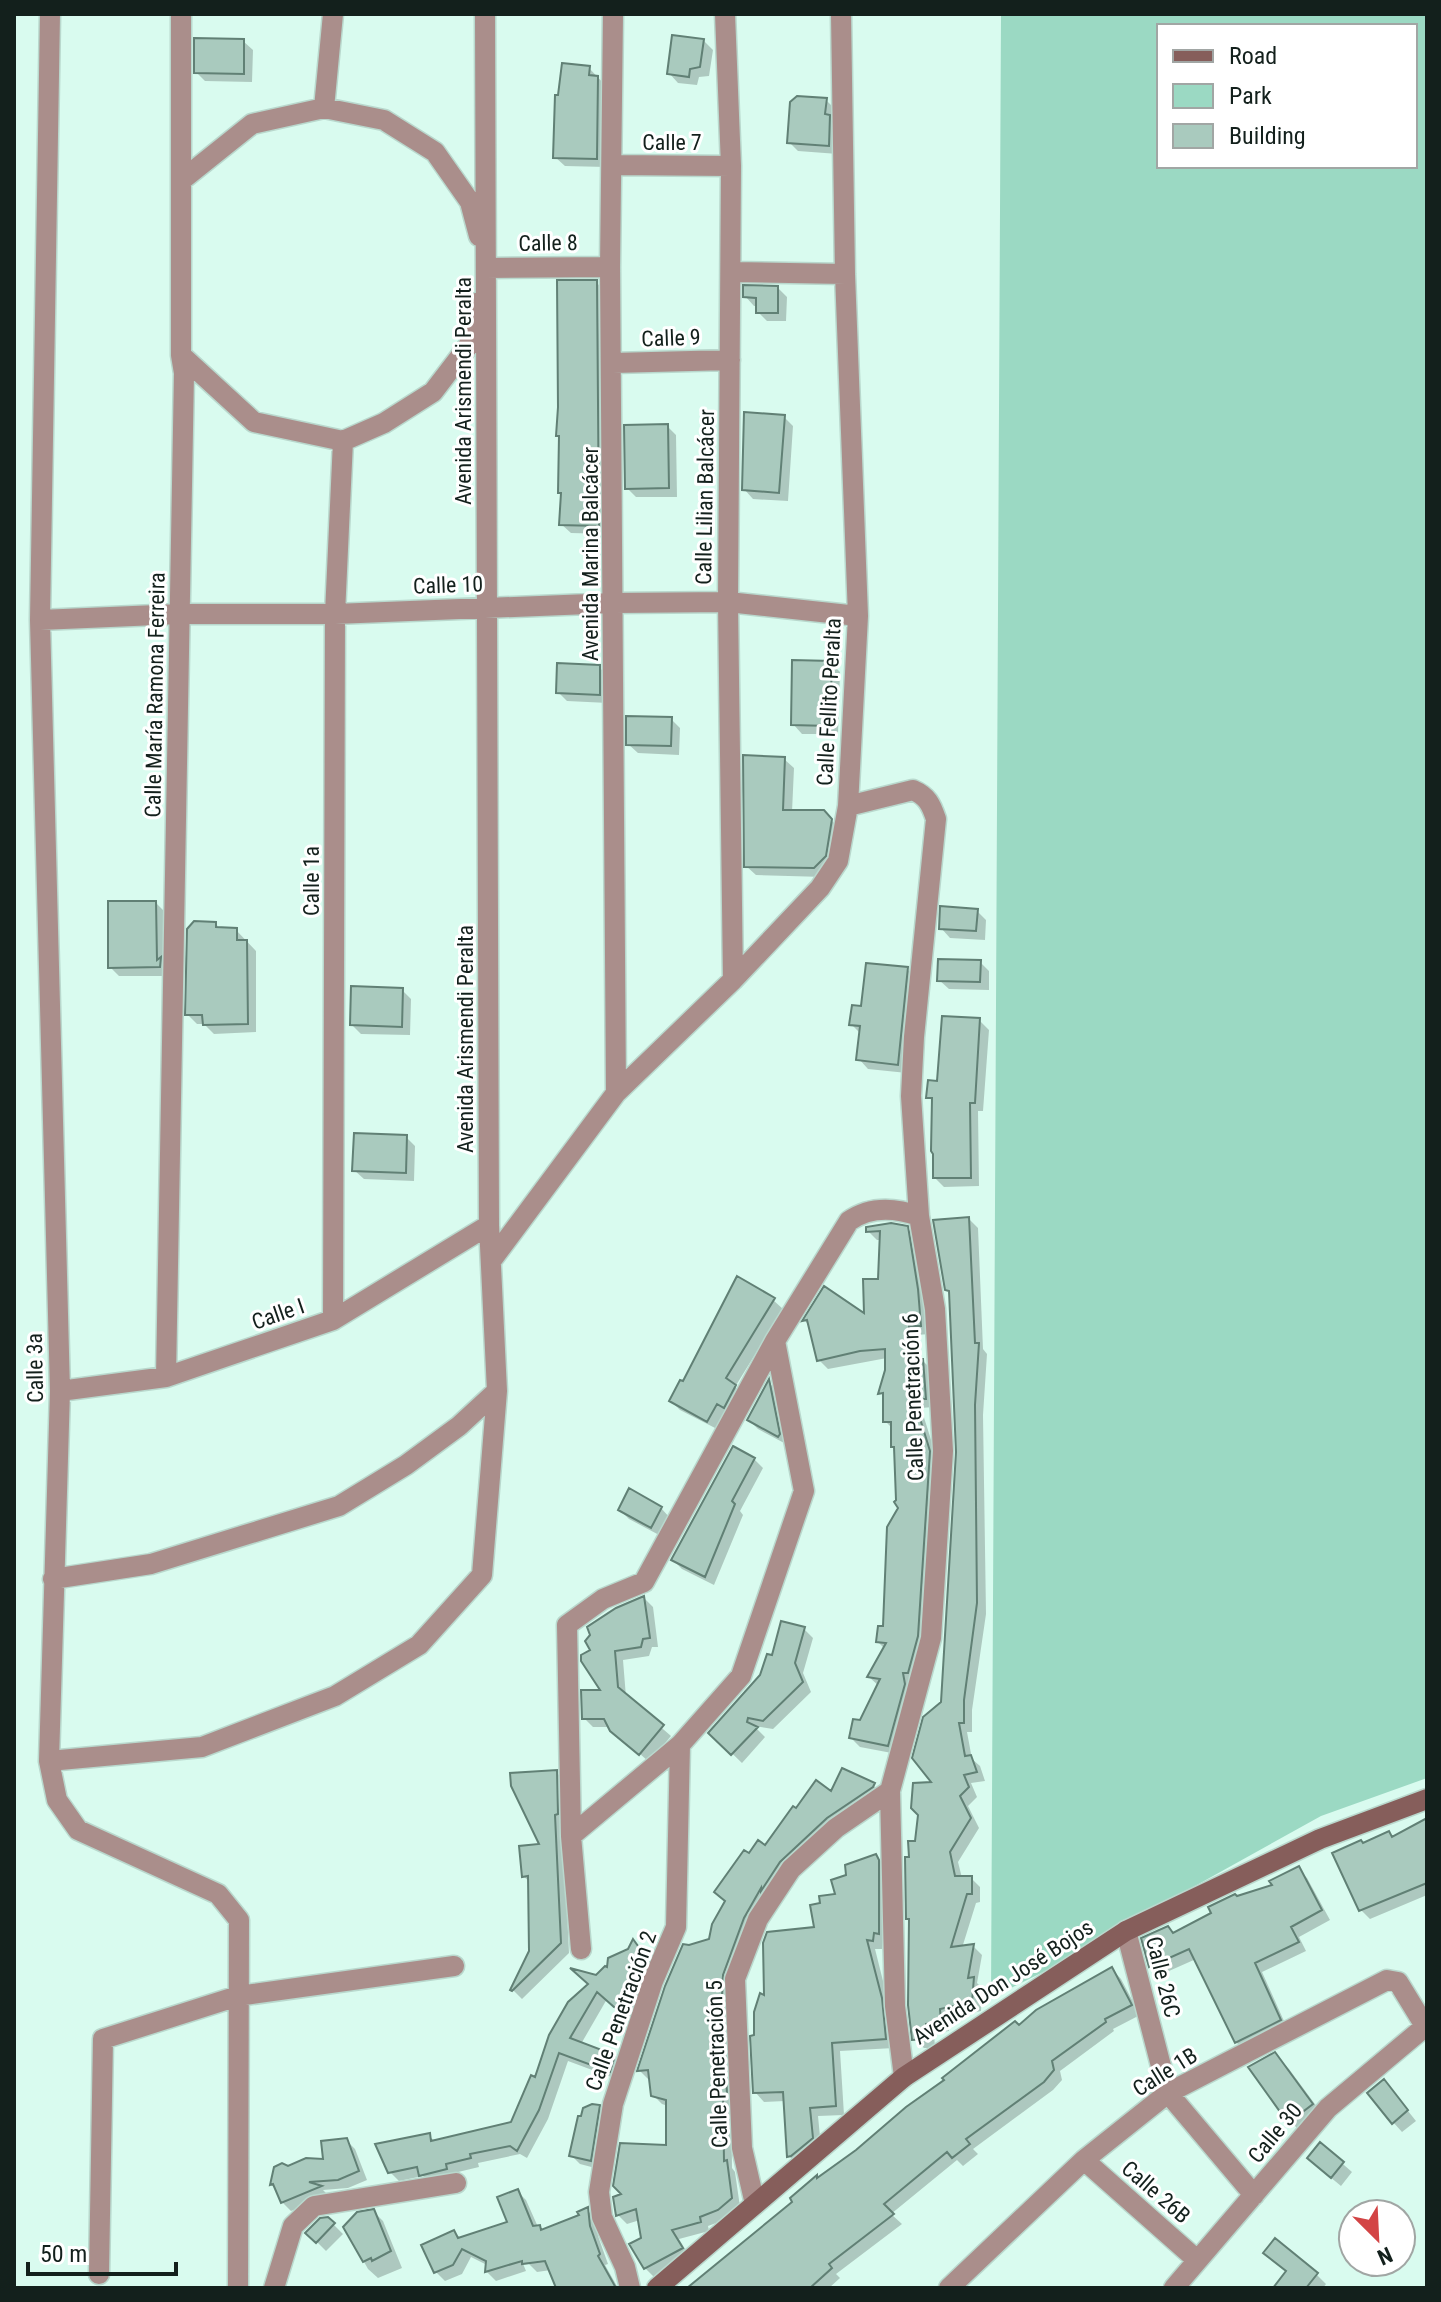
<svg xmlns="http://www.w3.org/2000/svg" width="1441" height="2302" viewBox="0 0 1441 2302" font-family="'Roboto Condensed',sans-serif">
  <rect width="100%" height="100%" fill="#d9fbef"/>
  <path fill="#9bd9c3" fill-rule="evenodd" d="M1001 14H1427V1778L1321 1816 1141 1916 1126 1931 991 1998ZM1159 26H1415V166H1159Z"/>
  <path fill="#0003" d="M243 41 253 50 252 82 205 81 196 72Z
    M704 41 713 50 709 76 699 77 697 85 678 83 669 73Z
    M589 68 607 87 606 167 565 166 555 157Z
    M826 100 835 109 838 154 798 151 789 142Z
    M596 282 605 291 607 534 571 533 561 524V439L558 435Z
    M778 288 787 297 786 321H767L758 312V306H754L745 296Z
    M784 417 793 426 788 501 753 499 744 489Z
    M667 426 676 435 677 497H636L627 488Z
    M831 663 840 672 838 734H802L793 724Z
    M599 667 608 676V703L567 701 558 692Z
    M671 719 680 728 679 755 638 753 628 744Z
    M784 759 794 768 792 812H823L841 830 824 877 756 875 746 866Z
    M156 903 165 912 169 976H119L110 967Z
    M977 911 986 920 985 940 950 938 941 928Z
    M216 924 220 929 236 930 256 951V1032L214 1034 204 1024H197L188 1015Z
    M980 962 989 971V990L949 989 939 980Z
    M907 969 916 978 907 1073 868 1069 859 1059 862 1035 851 1024 863 1008Z
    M402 990 411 999 410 1035 361 1034 352 1025Z
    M979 1020 989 1030 983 1111H978L979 1186 944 1187 935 1178 934 1102 928 1097Z
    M406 1137 415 1146 414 1181 364 1179 354 1170Z
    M969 1219 978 1228 983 1349 987 1354 983 1415 986 1614 972 1710V1732H967L972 1759 980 1766 985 1781 971 1783 977 1797 968 1806 979 1828 958 1862 962 1878H971L980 1887V1902L976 1903 962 1948 973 1946 982 1955 977 1983 982 1988 981 2011 949 2018V2031L934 2033 935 2048H924L914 2039 912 1859 935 1784 943 1703 958 1452 951 1294 947 1289Z
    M907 1228 916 1237 929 1334 917 1335 919 1361H923L932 1370 934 1407 921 1408 938 1462 926 1646 897 1754 860 1747 851 1738 879 1686 869 1677 885 1649 878 1642 885 1628 900 1508 893 1429 885 1421V1397L881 1393 887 1371V1358L828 1369 819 1360 811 1327 805 1321 825 1289 866 1317 880 1281 882 1240H877L868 1231Z
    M773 1300 783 1309 735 1387 744 1396 717 1429 680 1410 671 1401 683 1384Z
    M769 1383 778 1391 786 1444 758 1429 749 1420Z
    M754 1459 763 1468 740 1511 743 1515 714 1585 682 1569 673 1560Z
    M661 1508 670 1518 661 1536 629 1519 620 1510Z
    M644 1598 653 1607 658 1647H652L649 1656 623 1660 626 1697 671 1736 649 1762 610 1727H593L584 1718 604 1692 592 1651Z
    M804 1629 813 1638 803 1673 811 1692 773 1729 754 1726 765 1737 742 1763 711 1733 762 1676 773 1657Z
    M556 1772 565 1781 563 1823 569 1953 522 1999 512 1989 532 1951 530 1882 523 1876 542 1846Z
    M873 1785 882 1794 791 1869 730 1989 732 2168 735 2172 740 2207 727 2219 708 2226 709 2231 679 2239 690 2257 654 2277 645 2268 640 2220 627 2224 618 2215 615 2199 624 2195 668 2147V2106L662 2104 653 2095 651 2079H648L640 2071 690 1947 711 1941 749 1856 765 1847 797 1811 832 1794Z
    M1427 1821V1895L1370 1919 1361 1910 1363 1845 1389 1834 1394 1838Z
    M876 1856 885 1865 887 1942H882V1949H875L890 2009 894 2048 840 2051 844 2115 818 2116 821 2147 798 2165 789 2156 785 2101 764 2102 755 2092 756 2037 766 1999 838 1896 848 1877Z
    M1298 1869 1307 1878 1330 1920 1299 1937 1306 1951 1262 1972 1288 2030 1245 2051 1236 2042 1196 1959 1160 1975 1151 1966 1174 1934 1237 1898 1275 1886Z
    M634 1943 656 1970 639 2018 625 2015 607 1999 581 2044 614 2057 623 2066 619 2080 568 2061 548 2119 527 2158 520 2154 478 2163 479 2167 454 2173 455 2178 430 2184 423 2176 399 2181 390 2172 429 2136 436 2142 512 2124 597 1977 629 1951Z
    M1112 1969 1121 1979 1140 2015 1113 2029 1114 2031 1060 2071 1062 2080 1053 2090 973 2149 978 2154 963 2166 957 2160 891 2214 902 2224 836 2274 840 2278 829 2288H691L795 2202 817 2178 819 2180 1018 2027Z
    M1275 2055 1289 2069 1326 2119 1304 2135 1290 2121Z
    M1392 2091 1416 2121 1402 2132 1393 2122Z
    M599 2107 608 2116 599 2169 580 2164 571 2155Z
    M346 2140 355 2149 367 2180 348 2188 323 2190 329 2196 291 2211 282 2202 272 2184 325 2162Z
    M1321 2145 1352 2172 1341 2186 1318 2167Z
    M517 2191 526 2200 538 2227 544 2231 582 2216 587 2210 596 2219 598 2236 608 2264 605 2265 618 2288H559L551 2270 537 2272 519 2254 526 2271 496 2281 487 2272V2265L471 2257 462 2274 445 2281 436 2272 454 2232 461 2239 510 2224Z
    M374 2212 383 2221 402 2268 378 2278 368 2269 345 2228Z
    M328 2219 343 2234 326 2251 308 2233Z
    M1275 2241 1317 2275 1326 2284 1323 2288H1287L1288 2272Z"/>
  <path fill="#a9cabe" stroke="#618075" stroke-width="2" d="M672 35 704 39 700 67 690 69 689 77 667 74Z
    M194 38 244 39V74L194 73Z
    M562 63 590 66 589 75 598 76 597 159 553 158 555 95H558Z
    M797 96 827 98 825 114 830 115 829 146 787 143 790 102Z
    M557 280H597L599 526 559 525 561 493H558L559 436H556L558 407Z
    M743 285 778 286V313H756V298L743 297Z
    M744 412 785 415 779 493 742 490Z
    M668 424 669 488 625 489 624 425Z
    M792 660 832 661 830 726 791 725Z
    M557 663 600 665V695L556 693Z
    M626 716 672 717 671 746 626 745Z
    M743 755 785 757 783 810H824L832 819 826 856 814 868 744 867Z
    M108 901H156L157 960 161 957 160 967 108 968Z
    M940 906 978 909 976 931 939 929Z
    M194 921 216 922V927L237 928V940H247L248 1024 203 1025 202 1015H185L187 929Z
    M938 959 981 960 980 982 937 981Z
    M866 963 908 967 898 1065 856 1060 860 1026 849 1025 852 1005 861 1006Z
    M351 986 403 988 402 1027 350 1025Z
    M942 1016 980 1018 975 1103H970L971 1178H933V1154L931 1151 932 1098H926L928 1080 937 1081Z
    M354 1133 407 1135 406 1173 352 1171Z
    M969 1217 975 1343H979L975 1405 977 1603 964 1700V1723H959L965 1756 971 1755 977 1772 964 1775 969 1787 960 1796 971 1818 950 1852 955 1876H972V1894H967L951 1947 974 1944 968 1978 974 1977 972 2002 940 2009 941 2023 926 2024 927 2039 912 2040 908 2005 909 1919H906L905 1857H909L908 1841H915L918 1815 911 1808 913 1783 931 1782 912 1758 923 1717 941 1702 956 1452 949 1291 945 1290 933 1220Z
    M891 1223 908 1226 918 1289 921 1326H909L911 1359H923L926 1399H914L930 1451 918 1636 908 1673H903L905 1684 888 1746 849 1738 853 1719 860 1720 880 1679 867 1677 886 1643 876 1642 878 1626H883L887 1527 898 1508 894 1502 896 1500 894 1447H891V1422H883V1393L878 1394 885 1370V1349L860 1351 817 1361 807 1320 802 1321 824 1286 864 1313 863 1279H878L880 1231 866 1232V1227Z
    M737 1276 775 1298 726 1378 736 1385 724 1408 717 1404 707 1422 669 1401 680 1380 683 1381Z
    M769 1379 780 1434 778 1437 747 1420Z
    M733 1446 755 1458 732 1501 735 1504 705 1577 671 1560Z
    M629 1488 662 1507 651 1528 618 1510Z
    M644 1596 650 1638 643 1639 641 1647 615 1651 618 1687 664 1725 639 1755 610 1731 604 1719H582L581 1690H600L581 1661V1655L590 1650 585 1641 590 1635 587 1627 616 1608Z
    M781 1621 805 1627 795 1663 803 1682 763 1721 748 1718 747 1722 758 1727 731 1755 708 1733 760 1675 767 1654 772 1655Z
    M842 1768 875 1783 873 1787 827 1818 780 1862 761 1891V1888L744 1918 723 1975 720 2036H724L727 2094H723L724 2161 727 2160 732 2198 718 2210 700 2217 701 2222 672 2230 683 2248 644 2269 629 2244 641 2238 636 2209 616 2216 613 2197 621 2194 613 2186 620 2143 666 2145V2100L651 2096 648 2070 637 2071 665 1986 683 1944 689 1945 709 1939 712 1924 725 1901 714 1892 744 1850 749 1853 758 1840 765 1845 793 1806 796 1808 816 1780 831 1791Z
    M557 1770 558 1814 555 1815 561 1943 512 1991 510 1990 529 1951 528 1876 522 1877 519 1846 539 1844 511 1786 510 1773Z
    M1427 1818V1883L1359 1911 1332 1853 1361 1840 1363 1843 1389 1831 1392 1837Z
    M876 1854 879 1860V1934L874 1933 873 1941 867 1940 882 1998 886 2039 832 2043 836 2106 810 2108 813 2138 791 2156 787 2157 783 2092 753 2093 750 2036 754 2035V2012L760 1993 764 1995 763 1943 767 1932 814 1927 810 1905 820 1903 819 1896 835 1894 831 1880 846 1875 845 1865Z
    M1299 1866 1322 1910 1291 1927 1299 1942 1255 1963 1281 2020 1235 2043 1189 1949 1149 1967 1141 1938 1168 1926 1173 1933 1211 1913 1208 1907 1235 1894 1237 1896 1272 1885 1269 1881Z
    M633 1939 648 1960 630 2010 614 2007 597 1992 570 2038 615 2055 610 2072 559 2053 539 2110 517 2151 510 2146 470 2154 471 2158 446 2164 447 2169 419 2176 417 2167 388 2173 375 2144 430 2133 431 2141 511 2122 531 2075 535 2077 549 2035 568 2002 588 1984 570 1968 596 1975 605 1966 607 1967 608 1958 628 1949Z
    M1112 1967 1132 2005 1105 2019 1106 2022 1052 2061 1054 2070 1044 2082 966 2139 970 2144 952 2158 947 2152 884 2204 894 2214 829 2264 832 2268 810 2288H687L792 2202 790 2198 817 2175V2178L856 2150 906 2107 944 2080 942 2078 1015 2021 1019 2025 1036 2010Z
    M1275 2052 1313 2104 1288 2123 1248 2067Z
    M1384 2079 1408 2110 1392 2124 1367 2093Z
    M592 2104 600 2105 591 2161 569 2156 578 2116H581L583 2108Z
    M347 2138 359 2171 338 2180 309 2182 322 2186 281 2203 273 2184 270 2185 274 2167 282 2163 288 2166 306 2158 323 2159 321 2141Z
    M1320 2142 1344 2162 1331 2178 1307 2158Z
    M518 2189 533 2226 540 2225 541 2230 579 2215 577 2212 588 2207 590 2226 600 2254 598 2256 616 2288H556L545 2261 522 2264V2261L485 2272 486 2261 462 2249 453 2265 434 2273 421 2245 454 2230 458 2238 507 2222 497 2197Z
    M374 2209 391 2251 372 2261 371 2258 363 2262 343 2227 357 2212Z
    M328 2217 335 2223 316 2243 305 2233 320 2218Z
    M1275 2238 1318 2273 1306 2288H1273L1286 2271 1263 2253Z"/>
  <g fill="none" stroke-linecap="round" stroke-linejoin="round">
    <defs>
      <path id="street" d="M50 14 40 620 60 1391 49 1761 57 1800 78 1830 218 1894 239 1920 238 2288
        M613 14 610 267 616 1093
        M725 14 731 166 728 602 733 980
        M324 108 333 14
        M612 165 731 166
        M182 180 252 124 324 108 384 120 435 152 470 202 479 236
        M486 268 610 267
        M732 272 845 274
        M181 355 254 422 343 441 384 423 433 392 469 345 479 302
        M613 363 730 360
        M40 620 180 614H335L614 603 728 602 858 616
        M848 806 913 790C927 796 931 804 936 819L914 1037 911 1096 919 1216 935 1309 943 1451 931 1638 890 1791 895 2006 904 2077
        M491 1261 616 1093 733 980 820 888 838 861 848 806 858 616 845 274 841 14
        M333 1320 335 614 343 441
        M166 1377 184 373 181 355V14
        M60 1391 166 1377 333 1320 489 1225
        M53 1579 151 1564 339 1506 406 1465 459 1426 497 1391
        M49 1761 202 1747 335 1696 419 1645 482 1575 497 1391 489 1225 485 14
        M571 1836 680 1745 741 1676 804 1491 775 1341
        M1126 1931 1168 2093 1254 2195
        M581 1949 571 1836 567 1625 603 1599 644 1582 775 1341 849 1221C870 1206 896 1208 919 1216
        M1084 2160 1197 2260
        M755 2204 742 2148 735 1979 758 1919 791 1869 836 1828 890 1791
        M99 2274 103 2039 238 1996 454 1966
        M274 2288 293 2226 314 2206 456 2183
        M630 2288 625 2267 602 2217 599 2192 613 2104 653 1981 676 1927 680 1745
        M949 2288 1084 2160 1168 2093 1387 1980 1398 1982 1425 2026
        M1174 2288 1328 2108 1427 2025"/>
      <path id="secondary" d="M657 2288 904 2077 1126 1931 1320 1839 1427 1799"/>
    </defs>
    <use href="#street" stroke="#b9d8cd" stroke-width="23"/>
    <use href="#secondary" stroke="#b9d8cd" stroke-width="23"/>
    <use href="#street" stroke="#aa8e8b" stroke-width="20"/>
    <use href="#secondary" stroke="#865e5b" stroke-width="20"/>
  </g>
  <g text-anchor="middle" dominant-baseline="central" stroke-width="6" stroke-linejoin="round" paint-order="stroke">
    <g font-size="22" fill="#13201c" stroke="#fff">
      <text x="672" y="142">Calle 7</text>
      <text transform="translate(548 243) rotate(-1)">Calle 8</text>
      <text transform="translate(671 338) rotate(-2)">Calle 9</text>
      <text transform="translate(463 391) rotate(-90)">Avenida Arismendi Peralta</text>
      <text transform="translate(705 497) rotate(-89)">Calle Lilian Balcácer</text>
      <text transform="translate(590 554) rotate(-90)">Avenida Marina Balcácer</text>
      <text transform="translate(448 585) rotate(-2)">Calle 10</text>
      <text transform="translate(155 695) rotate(-89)">Calle María Ramona Ferreira</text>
      <text transform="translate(829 702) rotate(-87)">Calle Fellito Peralta</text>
      <text transform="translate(311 881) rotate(-90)">Calle 1a</text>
      <text transform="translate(465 1039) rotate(-90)">Avenida Arismendi Peralta</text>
      <text transform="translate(278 1314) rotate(-19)">Calle I</text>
      <text transform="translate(35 1368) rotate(-91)">Calle 3a</text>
      <text transform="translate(913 1397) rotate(-92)">Calle Penetración 6</text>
      <text transform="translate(1163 1977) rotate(76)">Calle 26C</text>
      <text transform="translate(1003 1982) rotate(-33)">Avenida Don José Bojos</text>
      <text transform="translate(621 2011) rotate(-70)">Calle Penetración 2</text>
      <text transform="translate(717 2064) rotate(-92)">Calle Penetración 5</text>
      <text transform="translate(1165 2072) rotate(-32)">Calle 1B</text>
      <text transform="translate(1275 2133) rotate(-50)">Calle 30</text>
      <text transform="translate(1156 2192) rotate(41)">Calle 26B</text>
    </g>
  </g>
  <rect width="1441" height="2302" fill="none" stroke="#13201c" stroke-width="32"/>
  <rect x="1157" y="24" width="260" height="144" fill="#ffffff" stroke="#a1a6a4" stroke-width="2"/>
  <rect x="1173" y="50" width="40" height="12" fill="#865e5b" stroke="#a1a6a4" stroke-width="2"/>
  <text x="1229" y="64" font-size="24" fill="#13201c">Road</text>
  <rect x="1173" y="84" width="40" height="24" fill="#9bd9c3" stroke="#a1a6a4" stroke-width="2"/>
  <text x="1229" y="104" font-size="24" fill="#13201c">Park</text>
  <rect x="1173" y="124" width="40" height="24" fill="#a9cabe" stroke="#a1a6a4" stroke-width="2"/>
  <text x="1229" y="144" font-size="24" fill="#13201c">Building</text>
  <g transform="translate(1377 2238) rotate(156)"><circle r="38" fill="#ffffff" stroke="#a1a6a4" stroke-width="2"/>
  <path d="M0-6L14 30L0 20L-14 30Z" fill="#d34445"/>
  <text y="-12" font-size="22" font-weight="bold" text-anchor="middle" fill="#13201c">N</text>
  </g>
  <path d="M28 2262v12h148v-12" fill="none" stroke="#13201c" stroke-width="4"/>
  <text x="40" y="2262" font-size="24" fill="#13201c" stroke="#ffffff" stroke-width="6" paint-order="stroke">50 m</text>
</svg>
